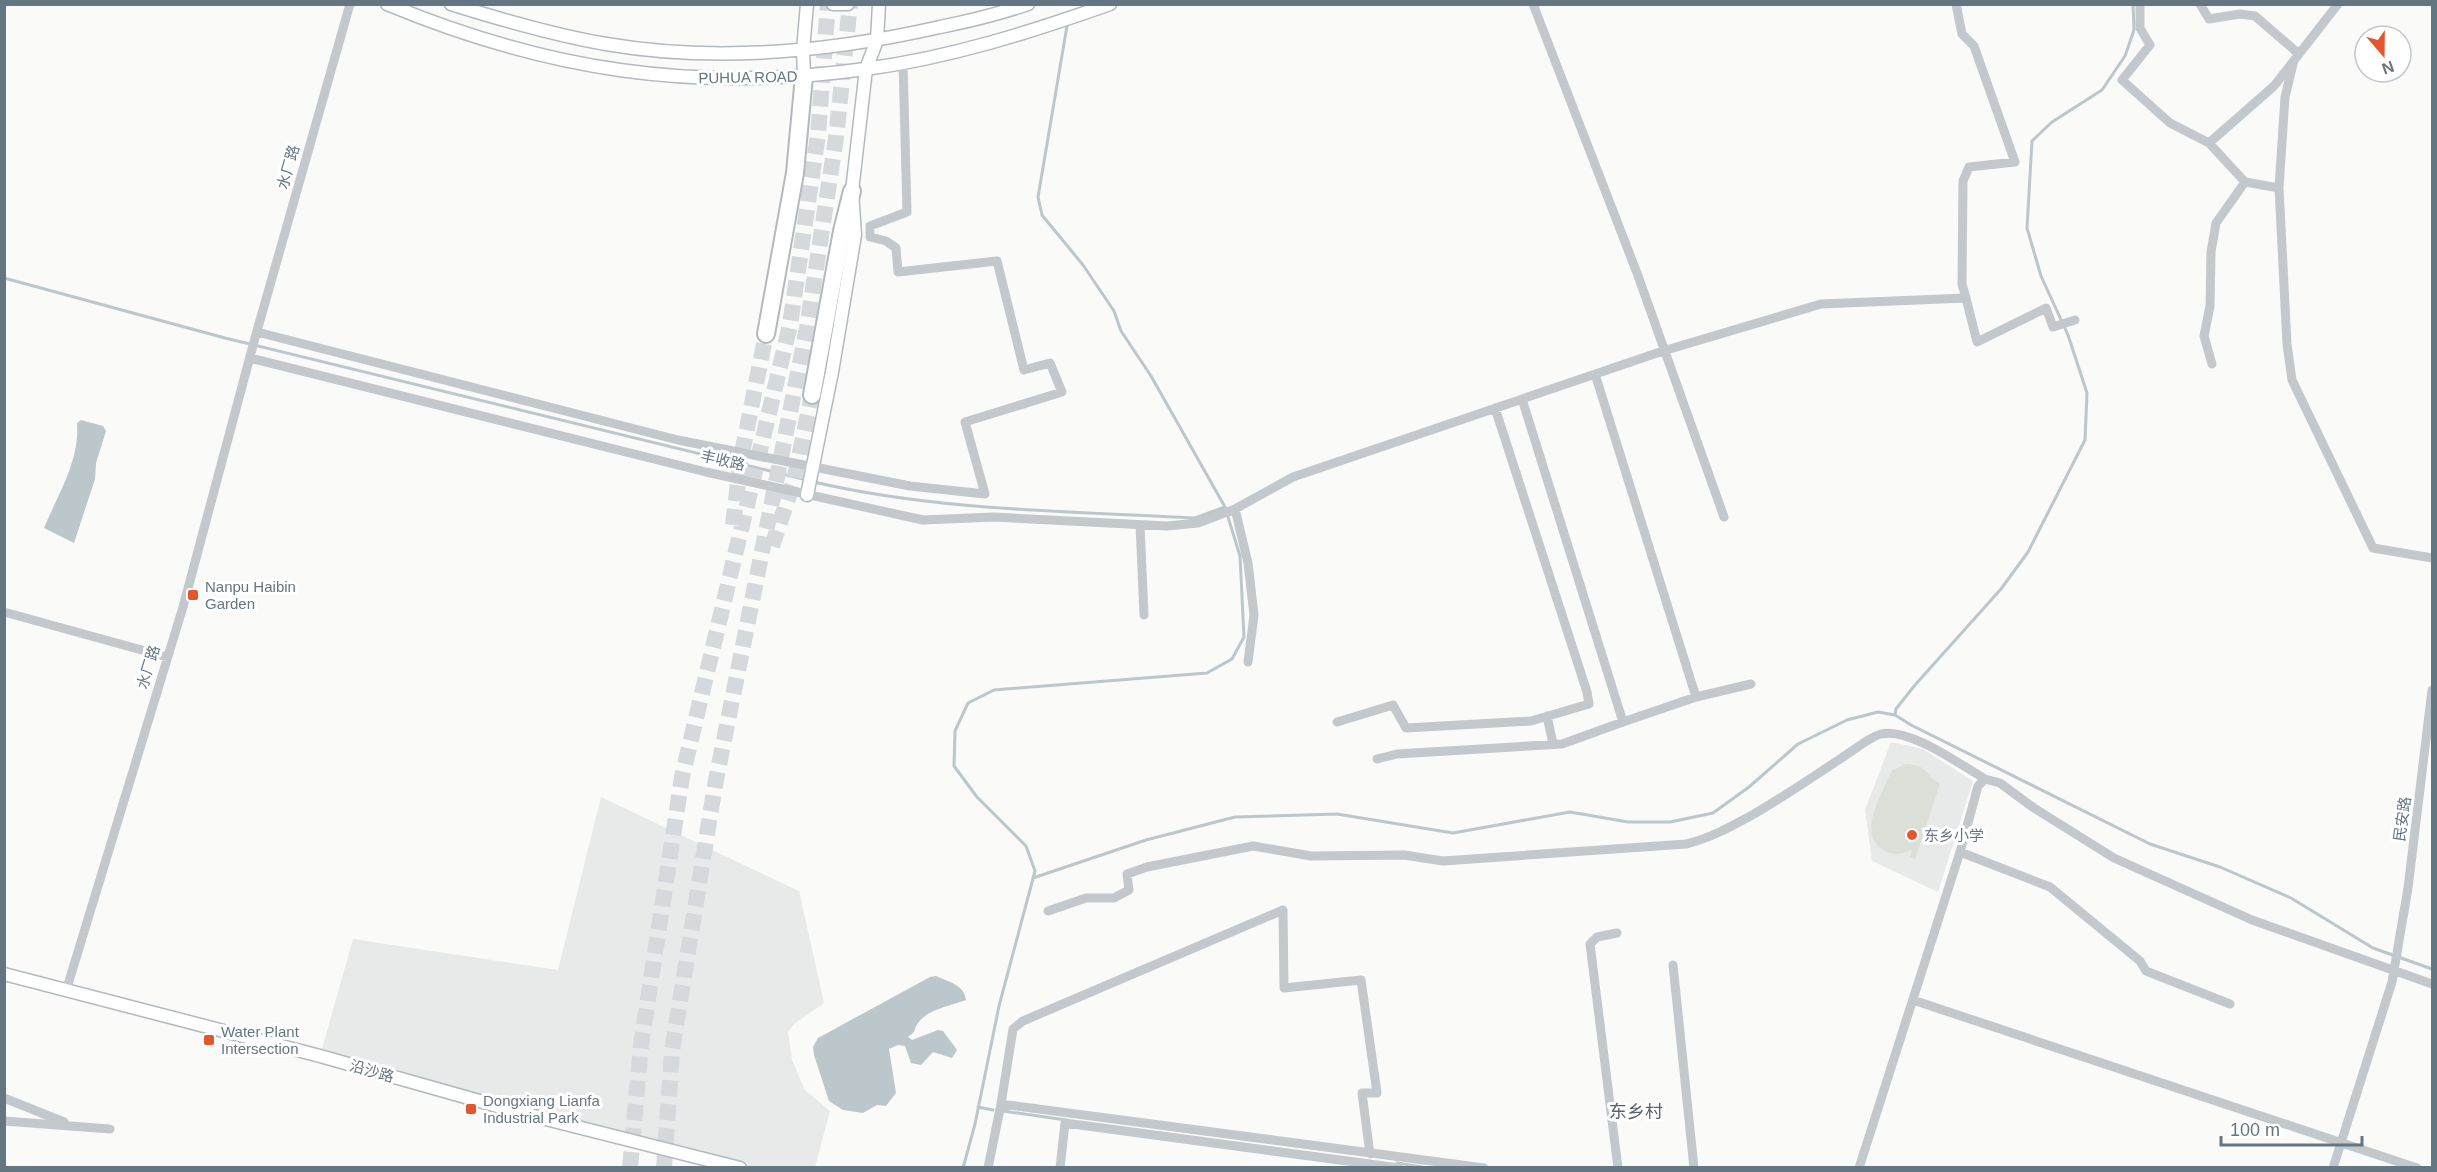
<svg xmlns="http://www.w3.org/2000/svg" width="2437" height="1172" viewBox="0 0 2437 1172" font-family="Helvetica,'Noto Sans SC',sans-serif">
  <rect width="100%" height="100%" fill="#fafaf8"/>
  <path fill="#e8e9e9" d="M1891 742 1923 749 1973 781 1938 892 1872 861 1865 810Z
    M601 797 799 891 824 1003 794 1024 788 1032 792 1060 805 1090 830 1111 815 1167H740L320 1056 353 939 558 970Z"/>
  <path fill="#dadfd7" d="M1906 764C1930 765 1925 778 1940 783L1915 859 1910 857 1912 850C1903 854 1895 856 1885 851 1856 834 1881 797 1890 774L1893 770Z"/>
  <path fill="#bbc7cb" d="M81 420 103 426 106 431 96 463 95 479 74 543 44 528C58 494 80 461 77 423Z
    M936 976C948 982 964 984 966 1000 948 1007 919 1010 914 1032L908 1037 912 1040 938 1030 943 1031 957 1050 952 1058 933 1052 921 1065 911 1063 905 1046 898 1045 889 1049 896 1093 886 1106 877 1105 863 1113 843 1110 829 1101 814 1055 813 1047 818 1038 930 977Z"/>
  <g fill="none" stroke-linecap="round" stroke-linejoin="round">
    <path stroke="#bbc7cb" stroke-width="3" d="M4 278 225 338 807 480
      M814 482C938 511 1068 511 1195 518L1225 507
      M1895 715 1911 725 2150 844 2220 867 2291 898 2373 948 2432 969
      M1033 878 1146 840 1235 817 1337 814 1453 833 1570 812 1628 822H1670L1713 813 1749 787 1798 744 1847 720 1878 712 1895 715 1896 709 1915 685 2001 589 2028 552 2085 440 2087 393 2068 335 2041 276 2027 228 2032 141 2052 122 2102 90 2125 56 2134 30 2133 4
      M978 1107 993 1110
      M1003 1111 1066 1120
      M1397 1163 1428 1168
      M963 1168 975 1124 999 1006 1035 871 1026 846 977 797 954 766 955 731 968 703 994 690 1207 673 1232 659 1244 637 1240 556 1225 507 1151 376 1121 331 1114 311 1083 265 1042 215 1038 197 1067 26"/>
    <path stroke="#d5d9db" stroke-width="16" stroke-dasharray="16 8" stroke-linecap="butt" d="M733 525 741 458 766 334
      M772 546 794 481 812 395
      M630 1168 641 1045 682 777 790 325 818 135 828 4
      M664 1168 672 1051 715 785 807 328 836 138 850 4"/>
    <defs>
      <path id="secondary" d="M387 4C546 70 694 93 865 69 949 58 1031 32 1110 4
        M451 4C502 20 553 35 606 44 717 63 830 52 940 27 970 21 999 14 1028 4
        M833 4H848
        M804 76 803 50 807 4
        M807 495 832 372 855 235 852 191 866 69 877 40 879 4
        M4 974 320 1056 522 1113 740 1168"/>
      <path id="highway" d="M766 334 795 173 804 76
        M812 395 842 231 852 191"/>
    </defs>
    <use href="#secondary" stroke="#b3babf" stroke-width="15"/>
    <use href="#highway" stroke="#b4b9bd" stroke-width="20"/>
    <path stroke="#c3c8cc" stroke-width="9" d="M1533 4 1637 273 1724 517
      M1956 4 1962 34 1974 46 2015 162 1969 167 1963 181 1962 284 1966 298
      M2140 4V28L2150 45 2122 80 2170 123 2209 143 2245 182 2279 188
      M2200 4 2209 19 2240 14 2255 16 2299 54
      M2294 60 2285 97 2279 188 2287 344 2292 380 2373 548 2432 558
      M2209 143 2274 86 2338 4
      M257 332 678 440 910 486 985 494 965 422 1062 392 1050 363 1024 370 997 261 898 272 896 248 886 241 870 237V226L907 212 903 62
      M250 358 706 472 923 520 994 517 1167 526 1198 523 1235 509 1293 477 1663 351 1821 304 1966 298 1977 342 2046 308 2053 327 2075 320
      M2212 364 2204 336 2210 306 2211 252 2216 223 2245 182
      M1595 374 1696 697
      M1522 399 1623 722 1696 697 1751 684
      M1235 509 1248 563 1254 615 1248 662
      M1140 525 1144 615
      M4 612 167 657
      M1547 716 1553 744
      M1337 722 1393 705 1406 728 1531 721 1589 704 1587 692 1495 408
      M1377 759 1397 754 1562 744 1623 722
      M1960 852 2050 887 2140 961 2146 971 2230 1004
      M1048 911 1086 898H1114L1129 890 1127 874 1147 867 1253 846 1311 856 1404 855 1443 861 1686 844C1711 838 1732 826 1754 814 1793 791 1830 766 1868 740 1872 738 1877 735 1881 734 1909 727 1961 765 1985 779
      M1617 933 1597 937 1590 944 1618 1168
      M1673 965 1694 1168
      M66 991 183 607 255 338 350 4
      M1913 1000 2417 1168
      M4 1098 64 1122
      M1001 1104 1013 1029 1023 1021 1283 910 1284 988 1361 980 1377 1093H1362L1370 1154
      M4 1121 110 1129
      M988 1168 1001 1104 1484 1168
      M1060 1168 1065 1123 1399 1168
      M1859 1168 1960 852 1978 786 1985 779 2000 783 2034 808 2114 858 2252 920 2432 984
      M2333 1168 2392 982 2408 888 2432 690"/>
    <use href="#secondary" stroke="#fff" stroke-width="12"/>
    <use href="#highway" stroke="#fff" stroke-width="16"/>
  </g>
  <g fill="#e4572e" stroke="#fff" stroke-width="2">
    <rect x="187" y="589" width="12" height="12" rx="3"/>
    <circle cx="1912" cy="835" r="6"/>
    <rect x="203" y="1034" width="12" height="12" rx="3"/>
    <rect x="465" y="1103" width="12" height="12" rx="3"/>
  </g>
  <g text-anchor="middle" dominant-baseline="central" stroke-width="6" stroke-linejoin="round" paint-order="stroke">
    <g font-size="15" fill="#657683" stroke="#fff">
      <text transform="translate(748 77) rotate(-1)">PUHUA ROAD</text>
      <text transform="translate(288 167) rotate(-74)">水厂路</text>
      <text transform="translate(723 460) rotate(13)">丰收路</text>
      <text transform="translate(148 667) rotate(-73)">水厂路</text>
      <text transform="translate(2402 819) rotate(-82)">民安路</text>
      <text transform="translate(372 1071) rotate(16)">沿沙路</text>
    </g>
    <g font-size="15" fill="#657683" stroke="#fff" text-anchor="start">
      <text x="205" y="586">Nanpu Haibin<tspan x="205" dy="17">Garden</tspan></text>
      <text x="1924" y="835">东乡小学</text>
      <text x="221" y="1031">Water Plant<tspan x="221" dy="17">Intersection</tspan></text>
      <text x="483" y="1100">Dongxiang Lianfa<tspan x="483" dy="17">Industrial Park</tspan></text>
    </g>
    <g font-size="18" fill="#57646e" stroke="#fff">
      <text x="1636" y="1112">东乡村</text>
    </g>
  </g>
  <rect width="2437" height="1172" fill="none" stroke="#657683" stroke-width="12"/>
  <g transform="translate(2383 54) rotate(160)"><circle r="28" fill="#ffffff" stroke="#c1c8cd" stroke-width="1.5"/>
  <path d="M0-4.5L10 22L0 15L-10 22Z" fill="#e4572e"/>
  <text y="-9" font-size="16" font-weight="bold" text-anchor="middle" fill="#657683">N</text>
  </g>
  <path d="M2221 1136v9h141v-9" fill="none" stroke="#657683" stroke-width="3"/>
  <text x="2230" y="1136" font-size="18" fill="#657683" stroke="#ffffff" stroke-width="4.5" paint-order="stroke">100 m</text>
</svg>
